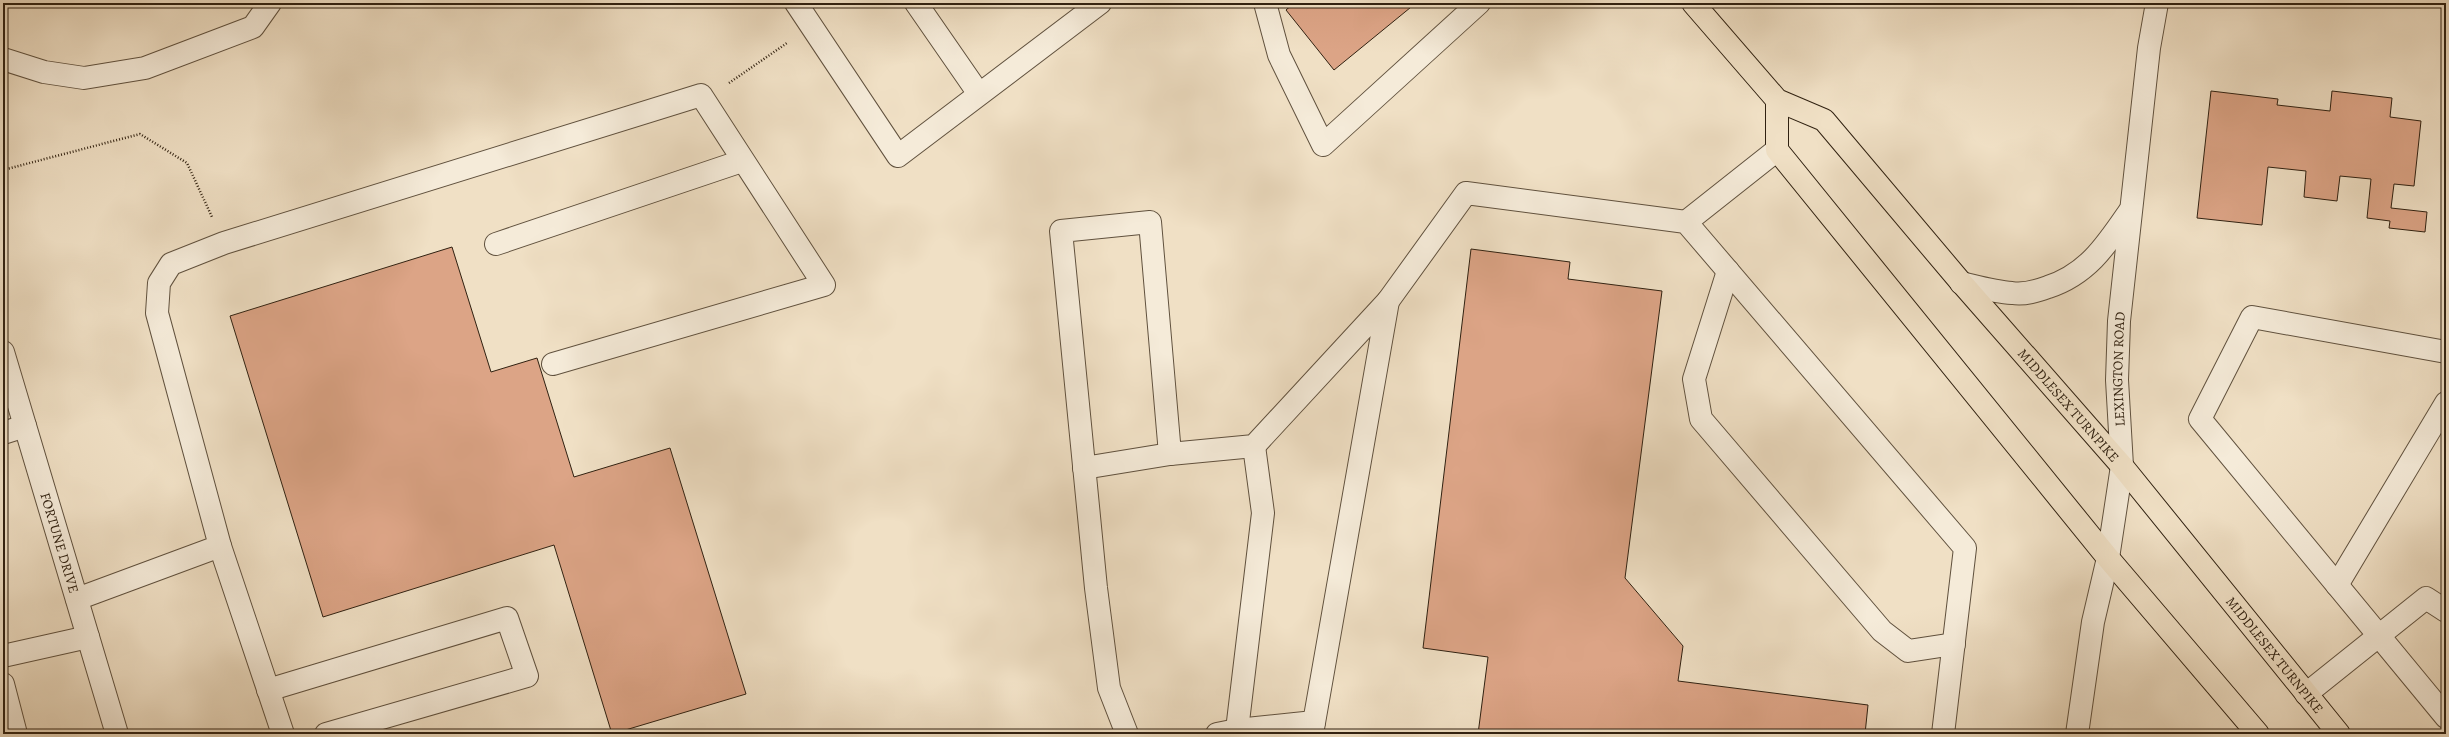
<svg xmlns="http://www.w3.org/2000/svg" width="2449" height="737" viewBox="0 0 2449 737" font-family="Alegreya,serif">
  <rect width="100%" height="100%" fill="#f0e0c5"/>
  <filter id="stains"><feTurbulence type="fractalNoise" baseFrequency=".005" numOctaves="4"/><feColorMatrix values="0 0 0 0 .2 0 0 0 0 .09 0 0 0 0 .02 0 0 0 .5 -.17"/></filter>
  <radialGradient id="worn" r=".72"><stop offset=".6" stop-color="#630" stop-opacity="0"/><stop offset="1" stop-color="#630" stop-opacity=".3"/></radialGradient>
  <path fill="#dca486" stroke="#302111" d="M1294 3H1416L1334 70 1286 10Z
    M2211 91 2278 99 2277 105 2330 111 2332 91 2392 98 2390 117 2421 121 2414 186 2394 184 2391 208 2427 212 2425 232 2389 228 2390 221 2367 218 2371 179 2340 176 2337 201 2304 197 2306 171 2268 167 2262 225 2197 218Z
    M452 247 491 372 537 358 574 477 670 448 746 694 612 734 554 545 323 617 230 316Z
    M1471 249 1570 262 1568 279 1662 291 1625 578 1683 646 1678 681 1868 705 1865 734H1478L1488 657 1423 648Z"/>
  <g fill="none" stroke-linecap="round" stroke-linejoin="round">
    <defs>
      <g id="minor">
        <path d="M796 3 898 156 1100 3"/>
        <path d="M916 3 979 94"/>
        <path d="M1265 3 1279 55 1323 145 1479 3"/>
        <path d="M3 59 44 72 84 78 145 68 253 27 270 3"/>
        <path d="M1686 222 1777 150"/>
        <path d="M496 244 742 161"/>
        <path d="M1728 271 1694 379 1701 419 1882 631 1908 651 1954 644"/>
        <path d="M1961 283C1978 287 1995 292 2012 293 2025 295 2037 291 2048 287 2088 274 2107 244 2129 212"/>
        <path d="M1388 301 1466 193 1686 222 1965 548 1943 734"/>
        <path id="s1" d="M3 352 117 734"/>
        <path d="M2446 352 2252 317 2200 419 2446 717"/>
        <path d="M3 433 25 426"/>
        <path d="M1084 468 1170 454"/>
        <path d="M220 546 283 734"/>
        <path d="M2337 585 2446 403"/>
        <path d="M77 599 220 546 157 313 159 283 171 264 224 243 701 95 824 285 553 364"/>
        <path d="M3 656 88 637"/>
        <path d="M3 684 16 734"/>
        <path d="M268 690 507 618 527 676 326 734"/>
        <path d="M2306 694 2426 598 2446 611"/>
        <path d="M1237 730 1263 513 1254 446"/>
        <path d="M1127 734 1109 688 1096 588 1061 231 1150 222 1170 454 1254 446 1388 301 1312 734"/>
        <path d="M1217 734 1237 730 1314 722"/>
        <path id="s2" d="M2077 734 2093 622 2108 558 2122 466 2117 380 2119 321 2149 48 2157 3"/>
      </g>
      <g id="major">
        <path id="s3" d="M1693 3 1777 100 1824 120 1959 280 2122 466 2339 734"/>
        <path d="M1777 100V150L2108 558 2258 734"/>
      </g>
    </defs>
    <use href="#minor" stroke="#60513e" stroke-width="24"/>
    <use href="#major" stroke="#302111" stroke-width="24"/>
    <path stroke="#302111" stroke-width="2.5" stroke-dasharray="1 2" stroke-linecap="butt" d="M729 83 787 43
      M3 170 140 134 187 163 212 217"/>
    <use href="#minor" stroke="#f5ebd9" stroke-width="22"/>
    <use href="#major" stroke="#f0e0c5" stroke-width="22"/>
  </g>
  <g text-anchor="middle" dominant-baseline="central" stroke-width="3.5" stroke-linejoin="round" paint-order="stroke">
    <g font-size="14" fill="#302111" stroke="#f5ebd9">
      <text stroke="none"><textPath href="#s2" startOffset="369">LEXINGTON ROAD</textPath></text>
      <text stroke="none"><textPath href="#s3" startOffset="555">MIDDLESEX TURNPIKE</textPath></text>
      <text stroke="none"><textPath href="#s1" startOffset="199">FORTUNE DRIVE</textPath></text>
      <text stroke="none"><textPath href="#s3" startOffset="879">MIDDLESEX TURNPIKE</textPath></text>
    </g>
  </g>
  <rect width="2449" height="737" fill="none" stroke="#f0e0c5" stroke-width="16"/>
  <rect x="4" y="4" width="2441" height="729" fill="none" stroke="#302111" stroke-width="2"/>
  <rect x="8" y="8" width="2433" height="721" fill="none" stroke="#302111"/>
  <rect width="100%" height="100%" filter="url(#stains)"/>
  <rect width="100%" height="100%" fill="url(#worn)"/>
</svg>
